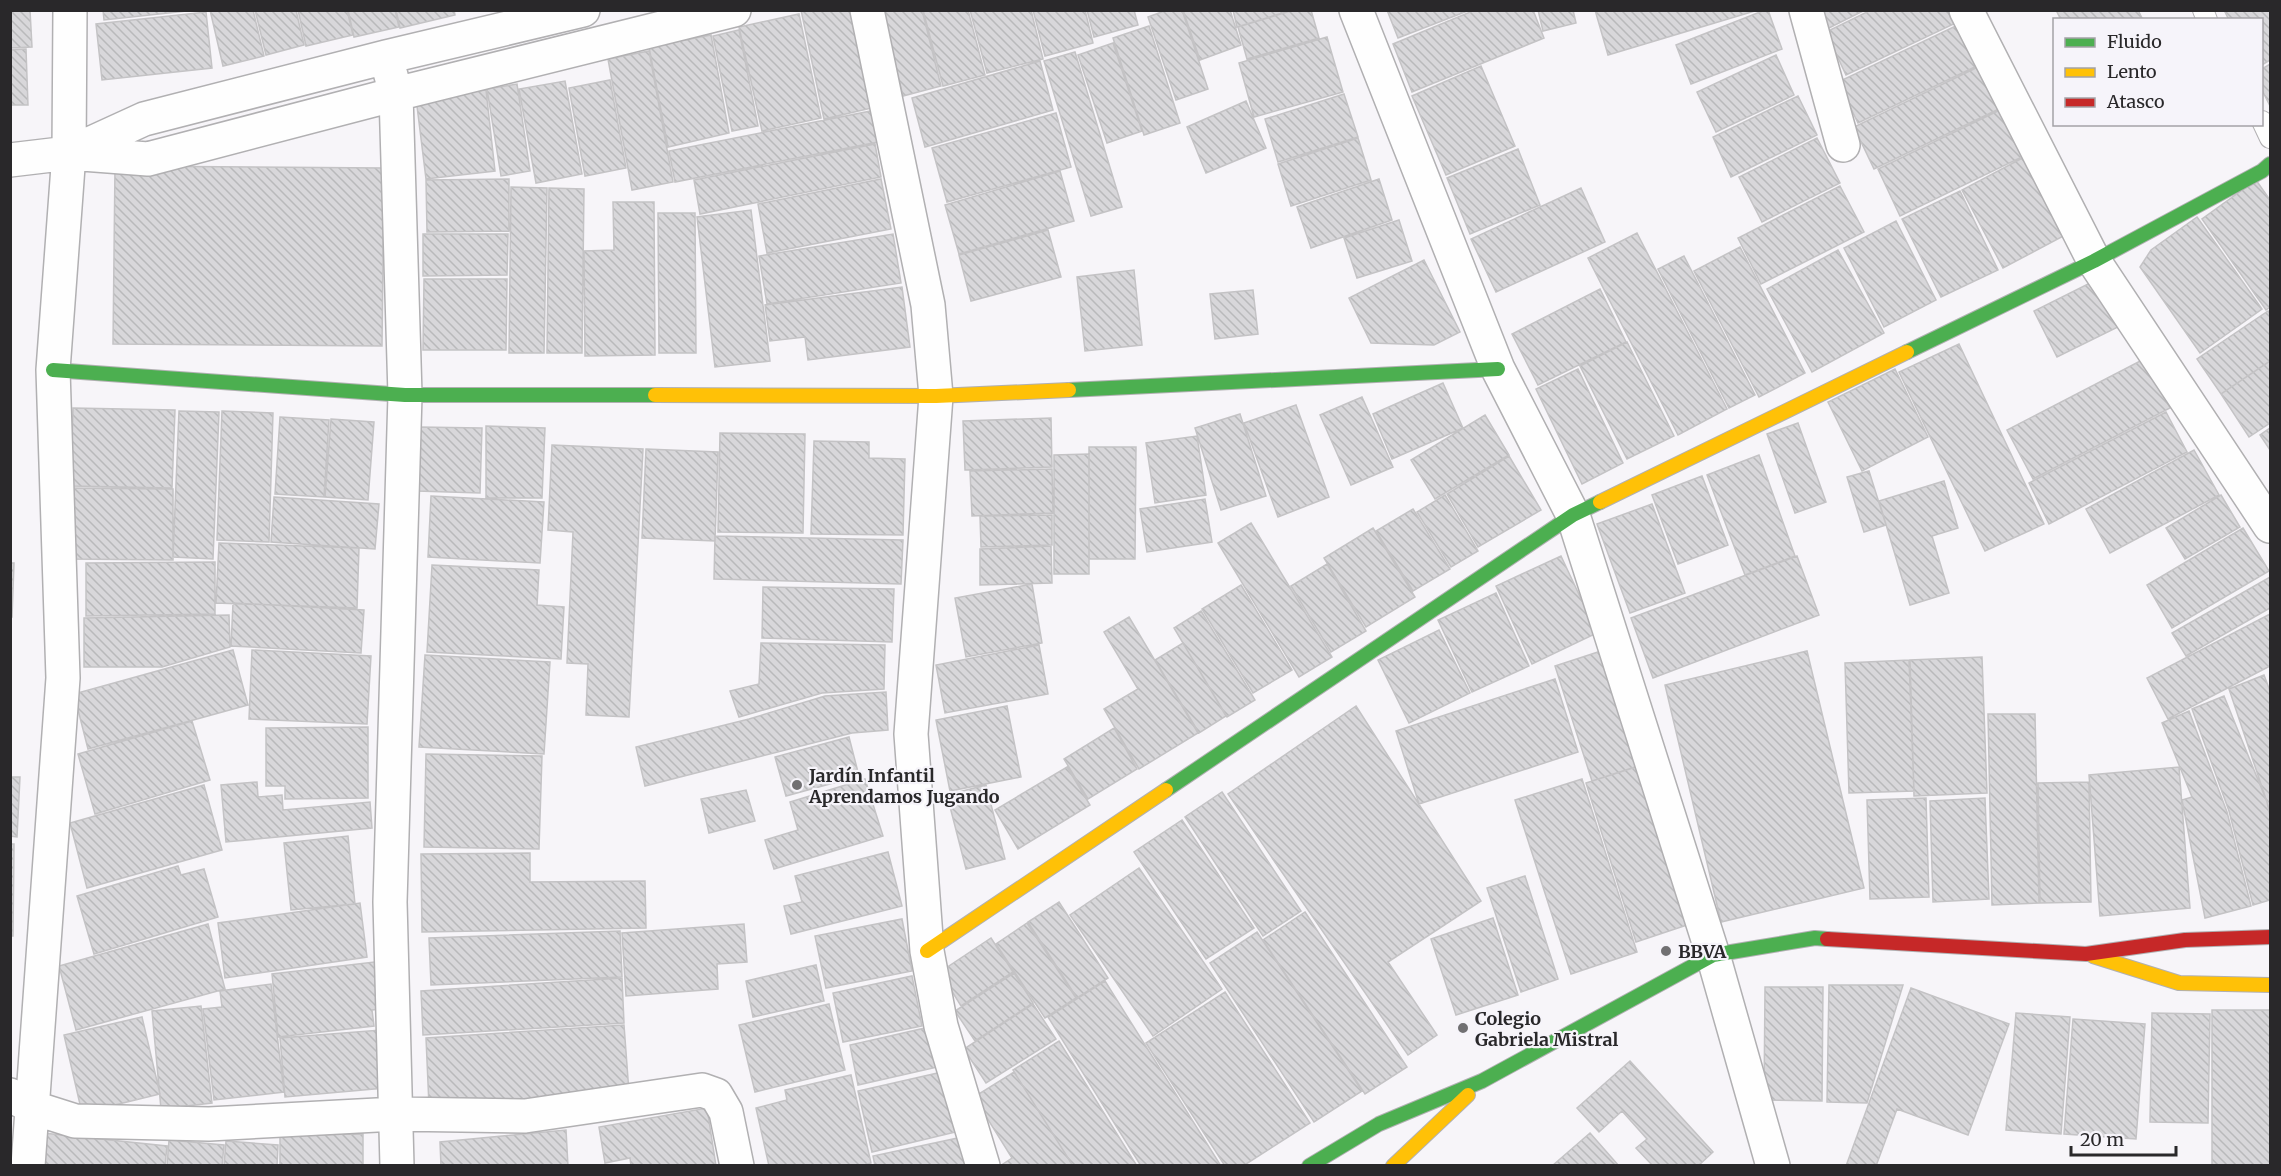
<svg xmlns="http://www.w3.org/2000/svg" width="2281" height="1176" viewBox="0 0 2281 1176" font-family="Merriweather,serif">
  <defs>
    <pattern id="building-back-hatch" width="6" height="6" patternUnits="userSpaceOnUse" patternTransform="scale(1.5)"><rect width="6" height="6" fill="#d8d7da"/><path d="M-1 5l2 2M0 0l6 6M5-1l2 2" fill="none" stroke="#b9b9bb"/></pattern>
  </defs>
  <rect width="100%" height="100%" fill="#f7f5f9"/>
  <path fill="url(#building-back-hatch)" stroke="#c4c3c5" stroke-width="1.5" d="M10 10H30L32 47 10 48Z
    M103 10H196L104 20Z
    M210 10H253L264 56 223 66Z
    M255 10H296L304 45 266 55Z
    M298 10H347L353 35 306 46Z
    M348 10H395L399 27 354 37Z
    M396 10H454L455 15 400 28Z
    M801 10H855L876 107 824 119Z
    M881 10H922L941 86 903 96Z
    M923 10H968L985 75 943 86Z
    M970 10H1031L1043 59 987 73Z
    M1033 10H1085L1093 43 1045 56Z
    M1087 10H1134L1138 25 1094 37Z
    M1167 10H1182L1208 89 1176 100 1148 17Z
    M1183 10H1230L1241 45 1200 60Z
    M1233 10H1292L1237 27Z
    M1294 10H1311L1319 38 1247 59 1238 27Z
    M1387 10H1470L1398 38Z
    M1475 10H1533L1544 38 1412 92 1393 44Z
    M1538 10H1573L1576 23 1543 31Z
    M1595 10H1758L1608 55Z
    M1765 10H1768L1782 49 1691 84 1676 45Z
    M1820 10H1865L1829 28Z
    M1871 10H1954L1960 21 1846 75 1826 32Z
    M2056 10H2138L2143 20H2061Z
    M2224 10H2270V60L2262 65V20H2229Z
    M206 12 212 68 102 80 96 24Z
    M799 14 821 118 762 131 739 27Z
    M1962 23 1981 64 1858 123 1838 82Z
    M1149 26 1180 123 1144 135 1113 38Z
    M739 30 758 126 732 131 713 36Z
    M711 35 729 133 668 147 649 47Z
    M1327 37 1343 92 1254 117 1239 63Z
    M1113 43 1142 131 1107 143 1078 55Z
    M26 49 28 105H10V50Z
    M649 51 673 182 632 190 608 59Z
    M1075 52 1122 207 1091 216 1044 61Z
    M1776 55 1794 95 1716 132 1697 92Z
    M1040 61 1053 110 925 147 912 98Z
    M2270 64V106L2262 90V69Z
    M1481 66 1515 146 1446 175 1412 96Z
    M1980 66 2001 108 1874 169 1854 127Z
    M610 80 626 168 585 176 569 88Z
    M565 81 582 174 536 183 519 89Z
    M517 84 530 171 501 176 487 89Z
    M486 90 495 171 426 179 416 98Z
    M1344 94 1358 137 1278 162 1265 119Z
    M1798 96 1817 135 1731 177 1713 137Z
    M1246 101 1266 148 1206 173 1187 127Z
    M2002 109 2024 156 1900 216 1878 169Z
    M871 111 878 142 675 182 669 151Z
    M1056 113 1071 167 947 202 932 148Z
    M1358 138 1371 180 1291 206 1278 164Z
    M1817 138 1840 183 1762 222 1739 177Z
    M875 144 881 177 700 214 694 180Z
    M1518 149 1540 205 1470 234 1447 178Z
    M2030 154 2071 232 2003 268 1962 190Z
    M115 166 384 168 382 346 113 344Z
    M1060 171 1074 221 959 254 945 205Z
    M509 179V231L427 232 426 180Z
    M881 179 891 229 767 253 758 204Z
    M1379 179 1392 220 1311 248 1297 207Z
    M2256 180 2270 200V307L2266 310 2202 219Z
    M1840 186 1864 232 1761 284 1738 238Z
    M511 187 547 188 544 353H509Z
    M549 188 584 189 582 353H547Z
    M1581 188 1605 242 1496 292 1471 239Z
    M1960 191 1998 270 1941 297 1902 219Z
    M613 202H654L655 355 585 356 584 251 614 250Z
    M751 210 770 361 715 367 697 217Z
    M658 213H695L696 353H659Z
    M2197 217 2262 309 2200 353 2140 267 2151 250Z
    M1399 220 1412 261 1357 278 1344 238Z
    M1896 221 1936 300 1884 327 1844 248Z
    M1048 230 1061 277 971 301 959 255Z
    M1637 233 1727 409 1678 435 1588 258Z
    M423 234H508L507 275 423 276Z
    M893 234 901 283 767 304 759 256Z
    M1740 247 1805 373 1759 397 1694 271Z
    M1838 250 1884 333 1812 372 1767 289Z
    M1684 256 1755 395 1729 408 1658 269Z
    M1424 260 1460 332 1434 345 1371 343 1349 298Z
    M1134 270 1142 345 1085 351 1077 277Z
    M424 279H507L506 350H423Z
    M2096 280 2120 326 2057 357 2034 311Z
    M902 287 910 347 808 360 805 337 770 341 765 305Z
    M1600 289 1626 342 1538 385 1512 334Z
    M1253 290 1258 334 1215 339 1210 294Z
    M2268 311 2270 314V361L2221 394 2197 359Z
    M1627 342 1674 436 1627 459 1580 366Z
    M1959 344 2044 524 1985 551 1899 372Z
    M2144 359 2170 408 2033 479 2007 430Z
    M2270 361V423L2249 437 2221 394Z
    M1578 369 1623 463 1582 484 1536 389Z
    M1895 369 1928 437 1862 471 1828 402Z
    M1443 383 1463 428 1392 459 1373 414Z
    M1362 397 1393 467 1351 485 1320 415Z
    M1296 405 1329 497 1278 517 1244 423Z
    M73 408 175 410 172 488 71 486Z
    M179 411 219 412 213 559 173 557Z
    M222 411 273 413 269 542 217 540Z
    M2166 412 2187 452 2049 524 2029 483Z
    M1240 414 1266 496 1221 510 1195 428Z
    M1485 415 1509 455 1435 499 1411 460Z
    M280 417 329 420 324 497 275 494Z
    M1051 418 1052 467 965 470 963 421Z
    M331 419 374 422 368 500 325 497Z
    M1798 423 1826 502 1795 513 1767 434Z
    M486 426 545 428 542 498H486Z
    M419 427 482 428 480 493 417 491Z
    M2270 428V450L2260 435Z
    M720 433 805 434 803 533 718 532Z
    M1197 436 1206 495 1155 503 1146 443Z
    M814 441 869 442V458L905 459 903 535 811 534Z
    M552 445 643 449 629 717 586 715 588 664 567 663 573 532 548 530Z
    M1089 447H1136L1135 559H1089Z
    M646 449 718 452 715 541 642 538Z
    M2194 450 2219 495 2110 553 2086 509Z
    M1089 454V574H1054V455Z
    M1759 455 1795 556 1745 575 1707 475Z
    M1509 456 1541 510 1478 547 1447 494Z
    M1052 469 1053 513 972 516 970 471Z
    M1869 471 1886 525 1864 532 1847 477Z
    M1702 476 1728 545 1678 564 1652 495Z
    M1944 481 1958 528 1932 536 1949 593 1910 605 1879 501Z
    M69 488 173 489V560L68 559Z
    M1445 495 1478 551 1451 567 1417 512Z
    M2221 495 2240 527 2185 559 2166 528Z
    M431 496 544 502 540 563 428 557Z
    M274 497 379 504 375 549 271 542Z
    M1205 499 1212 542 1147 552 1140 509Z
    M1652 504 1685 593 1630 613 1597 524Z
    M1413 509 1450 569 1413 591 1376 531Z
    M1052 515V545L981 547 980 516Z
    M1251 523 1332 657 1299 677 1218 543Z
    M1373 528 1415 597 1366 627 1324 558Z
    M2243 528 2269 571 2172 628 2147 585Z
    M715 536 903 540 901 584 714 579Z
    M219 543 359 548 357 608 216 603Z
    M1051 546 1052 583 980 585V549Z
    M1561 556 1597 633 1532 664 1496 586Z
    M1797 556 1819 615 1653 678 1631 618Z
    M215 562V614L86 616V563Z
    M10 563H14L12 617H10Z
    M1327 564 1366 631 1331 652 1291 586Z
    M432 565 539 570 537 605 564 607 561 659 427 652Z
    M2270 577V608L2186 656 2172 633Z
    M1032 584 1042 643 966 657 955 598Z
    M1241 585 1292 670 1253 693 1202 609Z
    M763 587 894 589 892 642 762 638Z
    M1496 593 1529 666 1472 692 1438 620Z
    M233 603 364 610 361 653 231 646Z
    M1201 611 1255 700 1227 717 1174 628Z
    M2270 614V666L2168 719 2147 678Z
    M229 615 230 647 162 667H84V618Z
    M1129 617 1198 733 1139 769 1104 709 1138 689 1104 632Z
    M1439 630 1470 693 1409 723 1378 660Z
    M761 643 885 645 884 689 822 693 739 717 730 691 759 684Z
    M1183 643 1226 716 1199 733 1155 660Z
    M1039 645 1048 694 945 713 936 665Z
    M233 650 248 705 88 749 74 694Z
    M252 650 371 656 367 724 249 719Z
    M1601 651 1638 766 1592 781 1555 666Z
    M1807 651 1864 888 1721 922 1665 685Z
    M425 655 550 662 544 754 419 747Z
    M1982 657 1987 793 1914 796 1910 660Z
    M1909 660 1914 791 1849 793 1845 663Z
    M2264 675 2270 691V811L2229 689Z
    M1555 679 1578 752 1419 804 1396 731Z
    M886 692 888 730 852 733 645 786 636 747 749 719 825 696Z
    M2224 696 2267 802 2270 816V900L2253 905 2229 811 2192 709Z
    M1007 706 1021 777 950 791 936 720Z
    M1356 706 1481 901 1388 962 1437 1035 1408 1055 1228 794Z
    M2189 711 2227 812 2251 906 2205 918 2182 800 2192 797 2162 723Z
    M1988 714H2035L2039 903 1992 905Z
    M192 721 210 780 95 814 78 754Z
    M368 727V798L285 799V786H266V728Z
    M1114 728 1137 769 1088 799 1064 759Z
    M849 737 859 776 786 796 775 757Z
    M426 754 542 756 539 849 424 847Z
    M1639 766 1690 924 1636 942 1586 783Z
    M1067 767 1090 805 1018 849 995 810Z
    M2179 767 2190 908 2100 916 2089 775Z
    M10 777H20L17 837 10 836Z
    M865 779 883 836 774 869 765 840 798 830 790 802Z
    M1582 779 1637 952 1571 974 1515 800Z
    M257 782 258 797 282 795 283 810 370 802 372 828 226 842 221 785Z
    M2089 782 2091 902 2040 903 2038 783Z
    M204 785 222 850 87 888 70 823Z
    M986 785 1005 859 966 869 947 795Z
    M746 790 755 821 709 833 701 799Z
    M1222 792 1301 911 1263 936 1185 817Z
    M1926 798 1929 897 1870 899 1867 800Z
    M1985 798 1989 899 1933 902 1930 801Z
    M1182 820 1254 928 1206 959 1134 852Z
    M348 836 355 904 291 910 284 843Z
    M10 844H14L13 936H10Z
    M888 852 902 906 791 934 784 906 802 902 795 876Z
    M530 853V882L645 881 646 928 422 932 421 854Z
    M178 866 181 875 204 869 218 917 94 954 77 896Z
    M1139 868 1222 989 1153 1036 1070 915Z
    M1525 876 1558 979 1521 992 1487 888Z
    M1059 902 1108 978 1077 998 1028 922Z
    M360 903 367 957 225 978 218 923Z
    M1305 912 1407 1067 1365 1094 1263 940Z
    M1493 918 1518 995 1456 1015 1431 939Z
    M902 919 912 971 826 988 815 936Z
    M1027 923 1076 998 1045 1018 996 944Z
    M208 924 225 989 76 1030 59 966Z
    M744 924 747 962 717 964 718 989 626 996 622 933Z
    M620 931 622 977 431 985 429 938Z
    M1257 932 1362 1091 1314 1122 1210 963Z
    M991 938 1013 972 961 1006 940 972Z
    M383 961 389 1008 372 1010 374 1026 278 1037 272 974Z
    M816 965 824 1001 753 1017 746 981Z
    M1014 973 1033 1003 975 1041 955 1011Z
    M912 976 922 1026 843 1042 833 993Z
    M622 978 624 1023 423 1035 421 991Z
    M1105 981 1221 1166H1141L1048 1017Z
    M271 984 284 1092 214 1100 203 1009 222 1007 220 991Z
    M1829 985H1903L1867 1103 1827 1102Z
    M1765 987H1823L1822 1101 1764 1100Z
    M1911 988 2009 1024 1968 1135 1897 1109 1876 1166H1846Z
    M1225 992 1310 1123 1243 1166H1225L1146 1043Z
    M829 1004 845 1070 755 1092 739 1025Z
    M1033 1004 1056 1039 986 1083 964 1049Z
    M201 1006 212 1103 161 1109 152 1011Z
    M2212 1010H2270V1166H2212Z
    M2016 1013 2070 1017 2061 1134 2006 1130Z
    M2152 1013 2210 1014 2208 1123 2150 1122Z
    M142 1017 160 1094 82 1113 64 1035Z
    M2073 1019 2145 1024 2136 1139 2064 1134Z
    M624 1025 629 1092 429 1106 426 1038Z
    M934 1026 942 1066 858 1085 850 1045Z
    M381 1030 385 1088 285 1097 280 1038Z
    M1059 1041 1137 1166H1073L1013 1070Z
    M1630 1061 1713 1152 1698 1166H1653L1636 1148 1647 1139 1622 1111 1599 1132 1577 1108Z
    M951 1070 964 1130 872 1152 858 1091Z
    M1014 1072 1073 1166H1000L1012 1158 974 1097Z
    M851 1075 871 1163 861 1166H769L756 1108 787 1100 785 1090Z
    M707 1108 716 1166H631L630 1158 605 1163 599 1127Z
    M566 1130 568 1166H441L440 1142Z
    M43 1133 167 1146 165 1166H40Z
    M1590 1133 1619 1166H1552Z
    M363 1134V1166H280V1135Z
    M972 1135 978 1166H875L873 1156Z
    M169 1140 224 1145 222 1166H167Z
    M226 1141 278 1145 277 1166H224Z"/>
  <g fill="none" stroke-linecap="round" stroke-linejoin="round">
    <defs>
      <path id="lane" d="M2203 10 2207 20
        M2262 121 2270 138"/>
      <path id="street" d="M867 10 928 305 936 396 911 734 927 951 941 1026 983 1166
        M1356 10 1498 369 1573 515 1713 955 1773 1166
        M1806 10 1843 145
        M1966 10 2094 261 2270 526
        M386 57 396 94 405 395 390 902 397 1166
        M74 151 144 119 386 57 583 10
        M10 160 69 153 148 159 396 94 734 10
        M10 1095 34 1108 75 1121 209 1124 396 1114 525 1116 702 1090 716 1095 726 1112 737 1166
        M28 1166 63 678 53 370 69 153 70 10"/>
      <path id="fast" d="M1907 352 2094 261 2262 171 2270 164
        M53 370 405 395H655
        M1069 390 1498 369
        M1166 790 1573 515 1600 502
        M1309 1166 1379 1124 1482 1081 1713 955 1815 938 1827 939"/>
      <path id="slow" d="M655 395 936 396 1069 390
        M1600 502 1907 352
        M927 951 1166 790
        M2093 956 2179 983 2270 985
        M1393 1166 1468 1095"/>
      <path id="jam" d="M1827 939 2086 954 2185 940 2270 937"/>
    </defs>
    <use href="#lane" stroke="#b1b0b2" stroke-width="22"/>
    <use href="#street" stroke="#b1b0b2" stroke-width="36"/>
    <use href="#fast" stroke="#b1b0b2" stroke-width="16"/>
    <use href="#slow" stroke="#b1b0b2" stroke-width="16"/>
    <use href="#jam" stroke="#b1b0b2" stroke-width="16"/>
    <use href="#lane" stroke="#fefefe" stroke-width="20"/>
    <use href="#street" stroke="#fefefe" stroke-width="33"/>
    <use href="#fast" stroke="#4caf50" stroke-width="14"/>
    <use href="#slow" stroke="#ffc107" stroke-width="14"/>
    <use href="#jam" stroke="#c62828" stroke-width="14"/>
  </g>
  <g fill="#717072" stroke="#f6f4fa" stroke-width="2">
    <circle cx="797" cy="785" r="6"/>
    <circle cx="1666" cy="951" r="6"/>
    <circle cx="1463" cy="1028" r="6"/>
  </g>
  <g text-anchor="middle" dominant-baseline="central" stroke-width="4.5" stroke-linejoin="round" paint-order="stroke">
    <g font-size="18" font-weight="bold" fill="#29282a" stroke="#f6f4fa" text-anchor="start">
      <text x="809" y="775">Jardín Infantil<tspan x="809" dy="21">Aprendamos Jugando</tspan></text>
      <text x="1678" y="951">BBVA</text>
      <text x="1475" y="1018">Colegio<tspan x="1475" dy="21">Gabriela Mistral</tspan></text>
    </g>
  </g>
  <rect width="2281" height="1176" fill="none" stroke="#29282a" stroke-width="24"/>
  <rect x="2053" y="18" width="210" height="108" fill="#f6f4fa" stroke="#a4a2a7" stroke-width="1.5"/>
  <rect x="2065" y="38" width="30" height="9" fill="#4caf50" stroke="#a4a2a7" stroke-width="1.5"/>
  <text x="2107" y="48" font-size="18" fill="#29282a">Fluido</text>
  <rect x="2065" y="68" width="30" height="9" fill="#ffc107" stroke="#a4a2a7" stroke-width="1.5"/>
  <text x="2107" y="78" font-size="18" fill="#29282a">Lento</text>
  <rect x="2065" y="98" width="30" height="9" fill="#c62828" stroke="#a4a2a7" stroke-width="1.5"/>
  <text x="2107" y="108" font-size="18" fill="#29282a">Atasco</text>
  <path d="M2071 1146v9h105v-9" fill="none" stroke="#29282a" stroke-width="3"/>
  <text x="2080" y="1146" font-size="18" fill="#29282a" stroke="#f6f4fa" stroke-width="4.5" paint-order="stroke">20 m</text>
</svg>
